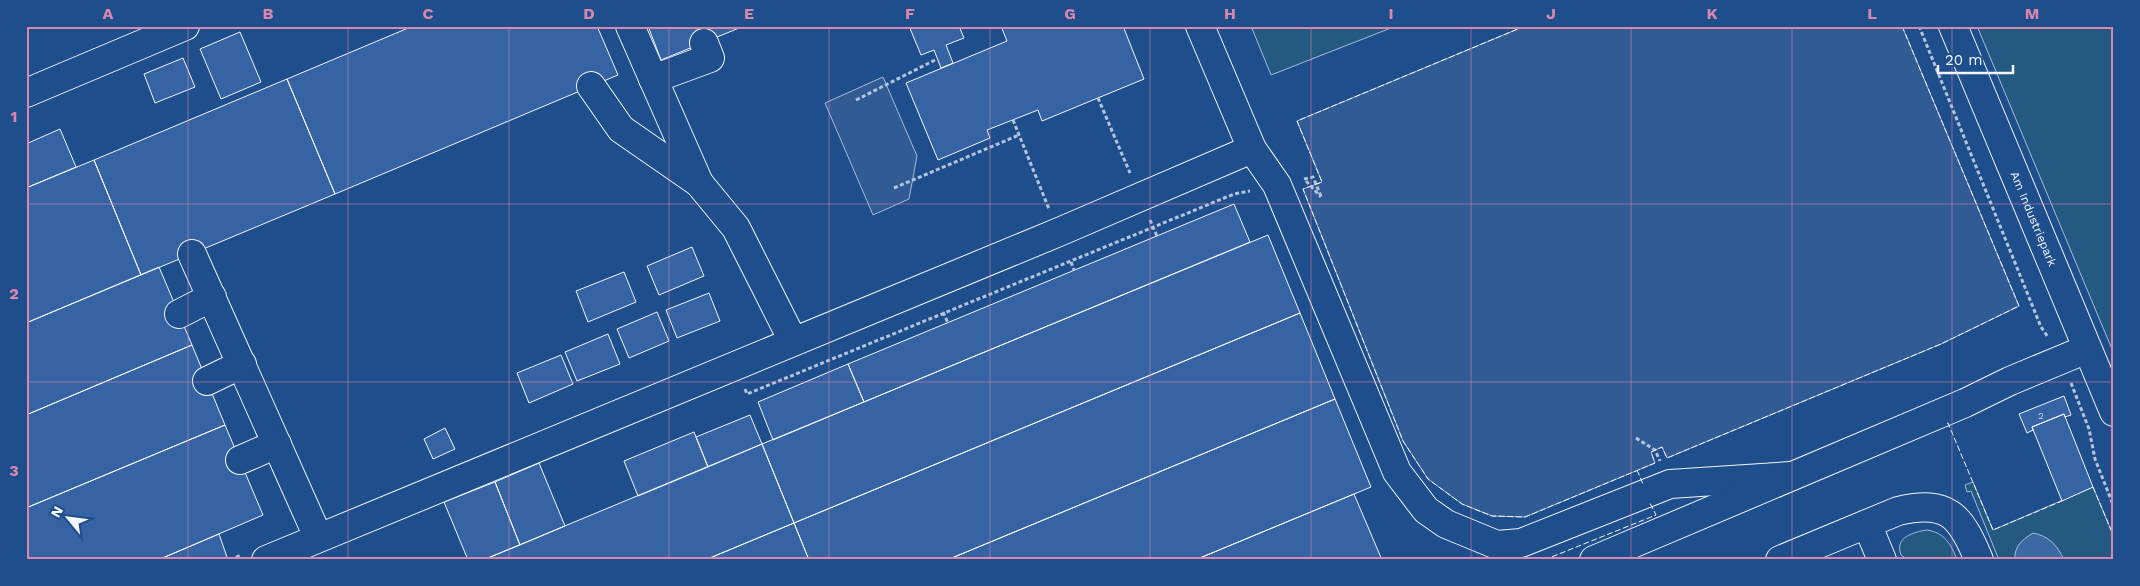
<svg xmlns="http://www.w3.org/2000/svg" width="2140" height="586" viewBox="0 0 2140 586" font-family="'Work Sans',sans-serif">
  <rect width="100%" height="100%" fill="#1f4e8c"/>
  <path fill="#245a82" stroke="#a8bbd7" d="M1251 26H1396L1271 75Z
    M1977 26H2114V354Z
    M1973 482 1993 530 2093 487 2114 537V560H1999L1971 491 1967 492 1965 485Z
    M1927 530C1945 533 1951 544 1957 560H1908L1901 555C1894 537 1914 532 1927 530Z"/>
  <path fill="#305b95" stroke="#a8bbd7" d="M1525 26H1902L2019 306 1941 344 1667 458 1662 447 1651 452 1655 463 1525 517 1492 516 1462 504 1428 479 1403 441 1303 189 1322 182 1297 121Z
    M883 77 917 156 909 199 873 215 825 103Z"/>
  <path fill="#3b69a3" stroke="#a8bbd7" d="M2033 533C2049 536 2057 545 2064 560H2015C2014 546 2022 540 2033 533Z"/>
  <path fill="#3563a3" stroke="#f2f6ff" d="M413 26H597L618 75 335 194 287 79Z
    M648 26H744L661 60Z
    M909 26H959L964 38 946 45 953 63 941 68 934 50 921 55Z
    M1001 26H1123L1144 79 1042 121 1038 110 987 130 990 138 938 160 906 83 1007 41Z
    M240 32 261 82 221 99 200 49Z
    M183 58 195 87 155 103 144 74Z
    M287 79 335 194 141 275 94 160Z
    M60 129 76 167 26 188V144Z
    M94 160 141 275 26 323V188Z
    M1234 204 1250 242 864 402 848 364Z
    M1268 235 1300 313 794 523 762 444Z
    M692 247 704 276 659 295 647 266Z
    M159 267 192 345 26 415V323Z
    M624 272 636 302 588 322 576 291Z
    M709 293 720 321 677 338 666 310Z
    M657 312 669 341 629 358 617 329Z
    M1300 313 1335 399 947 560H809L794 523Z
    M608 334 620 364 577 381 565 352Z
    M192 345 225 425 26 508V415Z
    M561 355 573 384 529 403 517 373Z
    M848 364 864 402 773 440 758 402Z
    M2064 396 2071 415 2065 417 2064 414 2032 427 2033 430 2027 433 2019 414Z
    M1335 399 1371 487 1195 560H947Z
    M2064 414 2093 487 2062 501 2032 427Z
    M750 415 762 444 708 467 696 437Z
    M225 425 263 515 158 560H26V508Z
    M445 428 455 449 433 459 424 439Z
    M694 432 708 467 638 496 624 461Z
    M762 444 794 523 705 560H483Z
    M539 463 565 526 520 545 495 482Z
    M495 482 520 545 483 560H468L444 502Z
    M1354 494 1382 560H1195Z
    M794 523 809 560H705Z
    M219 534 228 560H158Z"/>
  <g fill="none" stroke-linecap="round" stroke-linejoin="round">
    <defs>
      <g id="minor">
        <path d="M630 26 699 183 736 228 793 341"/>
        <path d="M1200 26 1252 149"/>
        <path id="s1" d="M1953 26 2114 412"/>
        <path d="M653 79 710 58 704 43"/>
        <path d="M591 86 621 129 699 183"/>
        <path d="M26 93 185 26"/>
        <path d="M192 254 318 537"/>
        <path d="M179 314 212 297"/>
        <path d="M207 381 242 364"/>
        <path d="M240 460 277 444"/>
        <path d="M1867 524 1882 560"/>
        <path d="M266 560 1059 232 1252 149 1277 185 1397 472 1426 510 1446 524 1497 545 1521 543 1670 484 1791 476"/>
        <path d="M1594 560 1965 403 2010 381 2087 349"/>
        <path d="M1780 560 1898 511C1948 499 1961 516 1979 560"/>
      </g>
    </defs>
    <use href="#minor" stroke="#f2f6ff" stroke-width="30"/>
    <path stroke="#b3c4dc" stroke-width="3" stroke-dasharray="4 2.5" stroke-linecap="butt" d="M1919 26 2041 327 2048 337
      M1098 98 1130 173
      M856 100 937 59
      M1013 120 1049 209
      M1304 179 1313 177 1321 196
      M1306 181 1321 197
      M894 188 1019 135
      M1150 220 1157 236
      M1071 262 1074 270
      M943 312 948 323
      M2071 383 2089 429 2095 459 2114 507
      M745 389 747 394 1234 194 1250 191
      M1636 438 1655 450 1660 461
      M230 560 241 555"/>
    <use href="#minor" stroke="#1f4e8c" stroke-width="28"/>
    <path stroke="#f2f6ff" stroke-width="1" stroke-dasharray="6 2.5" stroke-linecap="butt" d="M1525 26 1297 121 1322 182 1303 189 1403 441 1428 479 1462 504 1492 516 1525 517 1655 463 1651 452 1662 447 1667 458 1941 344 2019 306 1902 26
      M1947 423H1948L1993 530 2062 501
      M1637 470 1643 484
      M2093 487 2114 537
      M1544 560 1656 515 1650 503"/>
  </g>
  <path fill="none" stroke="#da87ad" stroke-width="1" stroke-opacity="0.55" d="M188 26V560M348 26V560M509 26V560M669 26V560M829 26V560M990 26V560M1150 26V560M1311 26V560M1471 26V560M1631 26V560M1792 26V560M1952 26V560M26 204H2114M26 382H2114"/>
  <g text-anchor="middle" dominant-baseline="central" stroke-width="4" stroke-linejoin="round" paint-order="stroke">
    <g font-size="10" fill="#c3d1e8">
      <text x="2041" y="415">2</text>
    </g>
    <g font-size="12" fill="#f2f6ff" stroke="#1f4e8c">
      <text stroke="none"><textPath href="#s1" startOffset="209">Am Industriepark</textPath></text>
    </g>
  </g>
  <rect width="2140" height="586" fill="none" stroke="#1f4e8c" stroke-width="55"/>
  <g transform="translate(68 518) rotate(299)" stroke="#1f4e8c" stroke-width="4" paint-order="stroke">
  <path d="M0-4L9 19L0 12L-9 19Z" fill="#f2f6ff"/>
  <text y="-8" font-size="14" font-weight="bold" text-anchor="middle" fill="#f2f6ff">N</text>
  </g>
  <path d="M1938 65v8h75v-8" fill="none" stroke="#f2f6ff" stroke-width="2.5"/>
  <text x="1945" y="65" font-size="15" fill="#f2f6ff" stroke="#1f4e8c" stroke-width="4" paint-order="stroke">20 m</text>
  <rect x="28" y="28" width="2084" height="530" fill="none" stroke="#da87ad" stroke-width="2"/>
  <g font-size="16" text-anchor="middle" font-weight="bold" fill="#da87ad">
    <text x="108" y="19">A</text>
    <text x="268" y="19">B</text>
    <text x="428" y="19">C</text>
    <text x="589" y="19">D</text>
    <text x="749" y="19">E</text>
    <text x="910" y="19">F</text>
    <text x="1070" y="19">G</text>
    <text x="1230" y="19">H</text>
    <text x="1391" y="19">I</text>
    <text x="1551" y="19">J</text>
    <text x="1712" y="19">K</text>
    <text x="1872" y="19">L</text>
    <text x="2032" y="19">M</text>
    <text x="14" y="122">1</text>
    <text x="14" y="299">2</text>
    <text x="14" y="476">3</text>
  </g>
</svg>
